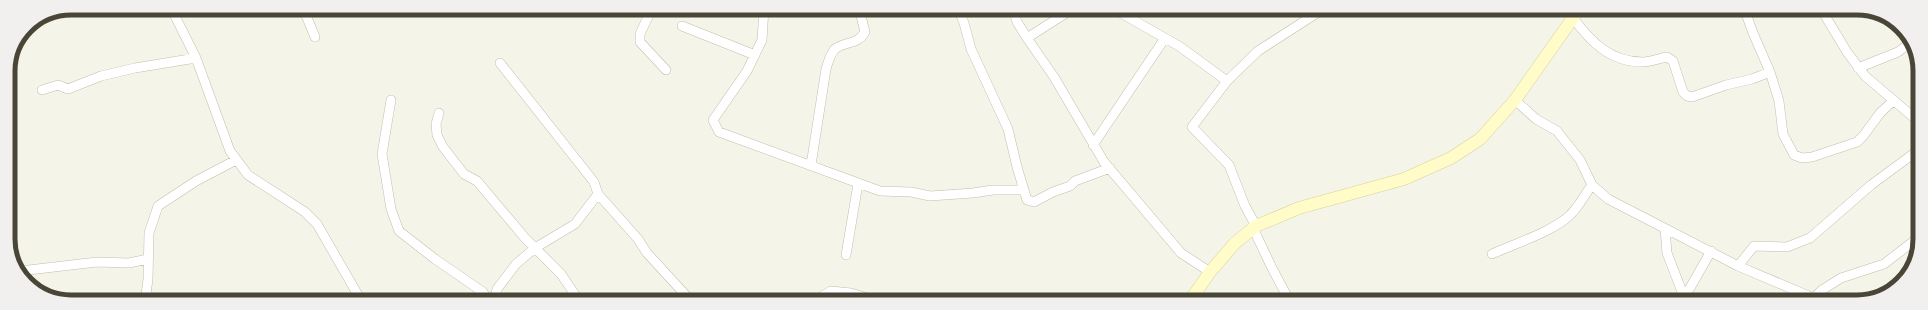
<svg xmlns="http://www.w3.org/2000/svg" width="1928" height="310" viewBox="0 0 1928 310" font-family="'Titillium Web',sans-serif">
  <rect width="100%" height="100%" fill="#f5f4e9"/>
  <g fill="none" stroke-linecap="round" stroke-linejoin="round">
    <path stroke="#a3c4f4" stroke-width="2" d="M239 297 242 302"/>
    <defs>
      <path id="street" d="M171 8 196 58 230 151 248 175 305 212 317 224 362 302
        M303 8 315 37
        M652 8 640 34V42L666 70
        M764 8 762 40 747 71 713 120 719 132 880 191 911 192 930 196 973 193 993 190H1024
        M958 8 964 23 971 49 1008 129 1017 167 1027 200 1034 202 1053 192 1070 186 1075 181 1110 168
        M1013 8 1017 22 1027 38
        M1074 8 1027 38 1054 77 1104 162 1181 253 1210 272
        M1112 8 1179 46 1227 81
        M1744 8 1753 33 1770 72 1779 101 1783 134 1794 155 1802 158 1812 157 1857 142 1864 135 1880 113 1893 101
        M1821 9 1847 52 1865 76 1919 122
        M1573 18C1591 42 1610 62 1643 62 1651 62 1660 58 1667 57L1673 61 1683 92 1687 96 1692 97 1726 85 1752 79 1770 72
        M682 26 755 55
        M1858 68 1898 52 1910 43
        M42 90 58 85 68 89 101 76 135 68 196 58
        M391 100 382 154 391 209 399 231 435 259 483 292 489 302
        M1515 100 1536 119 1557 131 1580 160 1592 185 1608 199 1738 266 1823 302
        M439 113 436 124 437 135 443 147 464 174 477 181 525 238 561 274 580 302
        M1093 145 1165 38
        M1913 154 1919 162
        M811 165 826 69C828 63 830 54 835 49 845 41 858 45 865 32L859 8
        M598 194 638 239 647 253 692 302
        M1256 226 1245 206 1229 165 1192 127 1227 81 1258 51 1317 13 1318 8
        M1253 228 1271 266 1290 302
        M1665 229 1667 253 1686 302
        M1492 254C1514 244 1554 231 1570 215 1580 206 1584 195 1592 185
        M846 255 858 184
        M1738 266 1754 246 1787 247 1810 238 1871 185 1913 154 1919 153
        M20 271 97 262 129 263 148 259
        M1681 299 1690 288 1711 251
        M145 302 148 279 149 233 158 206 196 181 236 160
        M494 302 497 289 516 264 535 248 575 224 598 194 594 182 500 63
        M812 302 831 291 851 293 880 302
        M1809 302 1822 290 1841 278 1884 264 1919 237"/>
      <path id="secondary" d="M1189 302 1210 272 1235 243 1256 226 1299 208 1404 179 1451 158 1480 139 1515 100 1580 8"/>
    </defs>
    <use href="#street" stroke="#c2beab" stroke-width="10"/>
    <use href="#secondary" stroke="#d7d397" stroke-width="13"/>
    <use href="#street" stroke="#fff" stroke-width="9"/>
    <use href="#secondary" stroke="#fffcca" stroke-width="12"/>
  </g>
  <path d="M0 0H1928V310H0ZM71 15H1857A56 56 0 0 1 1913 71V239A56 56 0 0 1 1857 295H71A56 56 0 0 1 15 239V71A56 56 0 0 1 71 15Z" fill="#f1f0ef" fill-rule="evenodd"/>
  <path fill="none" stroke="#4a4637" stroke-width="5" d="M71 15H1857A56 56 0 0 1 1913 71V239A56 56 0 0 1 1857 295H71A56 56 0 0 1 15 239V71A56 56 0 0 1 71 15Z"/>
</svg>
